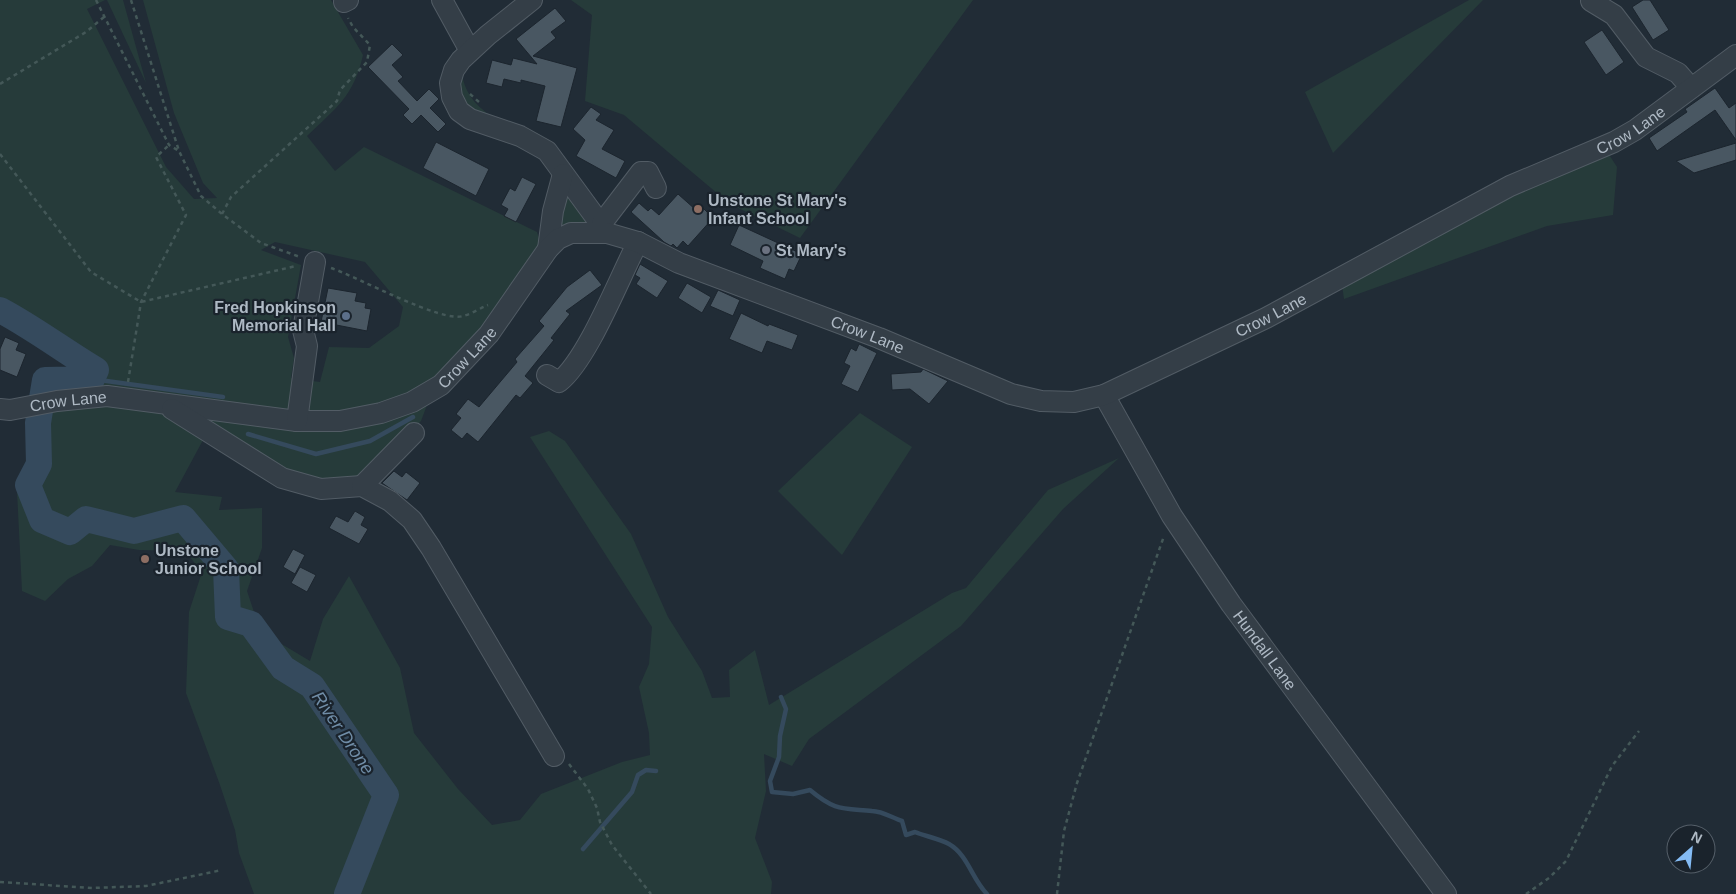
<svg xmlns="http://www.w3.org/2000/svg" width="1736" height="894" viewBox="0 0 1736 894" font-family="Arial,sans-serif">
  <rect width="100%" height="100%" fill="#212c36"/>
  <path fill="#263b3a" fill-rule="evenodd" d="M0 0H105L87 9 166 167 194 199 217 198 203 183 174 113 143 0H331L363 55C354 96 336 108 307 136L335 171 364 147 537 232 541 245 484 328 439 373 421 421 353 488 285 476 210 427 175 492 222 497 219 510 262 508V548L247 591 254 612 280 643 310 661 323 619 349 576 400 668 414 733 458 789 492 825 520 820 541 794 622 762 650 755 649 733 639 687 649 664 652 627 530 437 549 431 565 441 631 534 668 617 702 671 712 698 730 697 729 670 755 650 769 705 952 593 966 588 1048 490 1119 458 1063 509 961 626 809 739 792 766 764 754 766 791 755 838 772 882 771 894H254L239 853 235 830 220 785 186 693 189 612 202 572 185 551 139 550 110 545 92 566 68 579 45 601 22 591 17 491 42 415 96 383 99 369 30 323 0 307ZM275 242 365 262 403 307 399 326 369 348 329 347 320 382 291 378 294 358 288 337 301 265 261 250Z
    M107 0H123L146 83Z
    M571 0H973L800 238 730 204 624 115 585 101 592 15Z
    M1469 0H1483L1333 153 1305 92Z
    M461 71C466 99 479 107 501 124L462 106 458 77Z
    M1606 150 1617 167 1613 215 1547 226 1344 299 1342 285 1443 225Z
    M569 194 587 223 571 225 560 229 557 209Z
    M860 413 912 447 842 555 778 491Z"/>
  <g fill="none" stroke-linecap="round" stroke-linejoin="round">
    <path stroke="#354a5d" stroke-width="4.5" d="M92 379 223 397
      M248 434 316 454 370 441 413 417
      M781 697 786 709 780 736 779 757 770 781 772 792 793 794 810 790C835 811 842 808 872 811 882 811 893 818 902 821L906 835 915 832C925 836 940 839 949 844 968 855 972 879 987 894
      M583 849 632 792 638 775 646 770 656 771"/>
    <path stroke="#354a5d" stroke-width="26" d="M0 310C34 328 64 351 96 370L92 379 45 380 38 423 39 464 28 485 42 520 70 532 86 519 134 531 183 518 226 569 228 617 251 624 283 668 312 686 386 795 347 894"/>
  </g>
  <path fill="#495762" stroke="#1c252e" d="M1643 0H1650L1669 30 1653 40 1632 7Z
    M555 8 566 21 551 32 556 38 533 56 577 68 561 127 536 121 545 86 521 80V83L504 79 502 87 486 83 492 60 511 65 513 58 537 64 516 39Z
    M1602 30 1624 62 1606 75 1584 42Z
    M392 44 403 55 392 65 403 77 398 81 417 101 429 89 439 99 430 108 446 124 438 132 421 115 412 124 403 115 409 109 368 67Z
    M1715 88 1729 108 1736 103V140L1715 110 1657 151 1649 138 1687 112 1685 109Z
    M591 107 601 114 596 120 614 130 602 149 625 161 616 178 576 156 585 140 573 129Z
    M436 142 489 169 476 196 423 168Z
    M1736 143V160L1694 173 1676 161Z
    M522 177 536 184 516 222 504 216 508 209 501 205 510 188 515 191Z
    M678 194 696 210 700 205 713 218 688 246 683 241 677 248 673 244 671 246 664 242 631 212 639 203 648 211 651 208 659 215Z
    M739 225 802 254 794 271 789 269 785 279 760 268 763 261 730 245Z
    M640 264 668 281 657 298 636 284 640 278 635 275Z
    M590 270 602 285 566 311 570 314 551 338 554 340 525 376 533 383 520 398 516 395 478 442 467 433 462 439 451 430 461 418 456 414 468 399 479 407 517 362 515 359 544 326 539 321 567 287Z
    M687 283 711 297 702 313 678 298Z
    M328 288 357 293 355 301 366 303 365 308 371 309 367 331 321 322Z
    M718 290 740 300 733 316 710 306Z
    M741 313 768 326 769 324 798 335 792 350 767 341 762 353 729 339Z
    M5 337 19 343 16 350 26 354 17 377 0 370V349Z
    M859 344 877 353 858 392 841 384 850 366 844 363 851 348 856 351Z
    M923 369 948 381 929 404 910 389 892 390 891 374 921 372Z
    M394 471 402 477 406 472 420 483 407 500 382 483Z
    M355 511 365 517 361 525 368 529 359 544 329 528 336 516 348 522Z
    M293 549 305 555 295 574 283 567Z
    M300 567 316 575 307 592 291 583Z"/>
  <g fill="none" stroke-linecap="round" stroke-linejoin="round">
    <defs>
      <g id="minor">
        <path d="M442 0 470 51"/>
        <path d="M532 0 488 35 461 60 454 70 450 83 452 97 459 111 470 119 520 136 547 151 607 233"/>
        <path d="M1591 1 1614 15 1646 57 1678 73 1691 88"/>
        <path d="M344 2 348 0"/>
        <path d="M602 223 641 172H648L656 188"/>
        <path d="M548 249 553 211 563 174"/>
        <path d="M547 375 559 382C588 359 619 278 638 242"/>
        <path id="s1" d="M1104 395 1172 516 1231 604 1446 894"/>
        <path id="s2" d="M0 409 10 410 57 401 107 396 297 421H340L381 413 412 402 441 385 489 334 548 249 558 239 571 233H607L638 242 679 263 879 338 1011 394 1041 401 1074 402 1104 395 1266 318 1510 186 1614 142 1635 130 1736 55"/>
        <path d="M172 409 282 478 321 489 362 486 390 501 412 520 431 548 554 756"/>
        <path d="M297 421 307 346 303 330 315 262"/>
        <path d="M362 486 414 433"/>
      </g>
    </defs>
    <use href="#minor" stroke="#525c65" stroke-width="22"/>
    <path stroke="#445858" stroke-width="2.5" stroke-dasharray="4 4" stroke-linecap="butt" d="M96 0 169 145 179 151
      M131 0 179 151 201 196 222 214 261 243 300 257
      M0 84 86 32 104 17
      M470 94 479 102
      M0 154 91 272 141 302 296 266
      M222 214 231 197 337 101 340 90 367 62 370 45 353 27 348 18
      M331 268C358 277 441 323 463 316 472 314 480 308 488 305
      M128 382 141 302 186 215 156 157 169 145
      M569 764 588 789 597 808 600 822 612 845 651 894
      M0 882 92 888 146 886 222 870
      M1057 894 1064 831 1077 783 1164 536
      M1526 894 1549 878 1566 861 1612 766 1639 731"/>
    <use href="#minor" stroke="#343e47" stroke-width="20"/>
  </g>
  <g fill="#8d6e63" stroke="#1a232c" stroke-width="2">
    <circle cx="698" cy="209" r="5"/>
    <circle cx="145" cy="559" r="5"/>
  </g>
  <circle fill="#6b7280" stroke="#1a232c" stroke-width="2" cx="766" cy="250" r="5"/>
  <circle fill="#5c6f8a" stroke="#1a232c" stroke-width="2" cx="346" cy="316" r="5"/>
  <g text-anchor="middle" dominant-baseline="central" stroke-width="4.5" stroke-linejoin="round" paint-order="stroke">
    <g font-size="16" fill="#aeb9c4" stroke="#1a232c">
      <text stroke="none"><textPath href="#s2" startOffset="1809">Crow Lane</textPath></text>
      <text stroke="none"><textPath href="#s2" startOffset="1404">Crow Lane</textPath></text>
      <text stroke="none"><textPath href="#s2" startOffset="969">Crow Lane</textPath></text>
      <text stroke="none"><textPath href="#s2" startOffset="489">Crow Lane</textPath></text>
      <text stroke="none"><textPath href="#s2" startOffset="69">Crow Lane</textPath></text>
      <text stroke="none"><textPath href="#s1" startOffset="302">Hundall Lane</textPath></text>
    </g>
    <g font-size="16" font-weight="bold" fill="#aeb9c4" stroke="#1a232c" text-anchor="start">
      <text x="708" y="200">Unstone St Mary's<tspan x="708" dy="18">Infant School</tspan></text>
      <text x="776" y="250">St Mary's</text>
      <text x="336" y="307" text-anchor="end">Fred Hopkinson<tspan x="336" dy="18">Memorial Hall</tspan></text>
      <text x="155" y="550">Unstone<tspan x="155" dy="18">Junior School</tspan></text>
    </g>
    <g font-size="18" font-style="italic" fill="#708da7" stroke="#1a232c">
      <text transform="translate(343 733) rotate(56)">River Drone</text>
    </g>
  </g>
  <g transform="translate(1691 849) rotate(27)"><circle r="24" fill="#1a232c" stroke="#555f69"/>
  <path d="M0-4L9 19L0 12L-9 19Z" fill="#84bbf4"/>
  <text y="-8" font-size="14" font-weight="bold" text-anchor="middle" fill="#aeb9c4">N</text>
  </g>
</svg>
